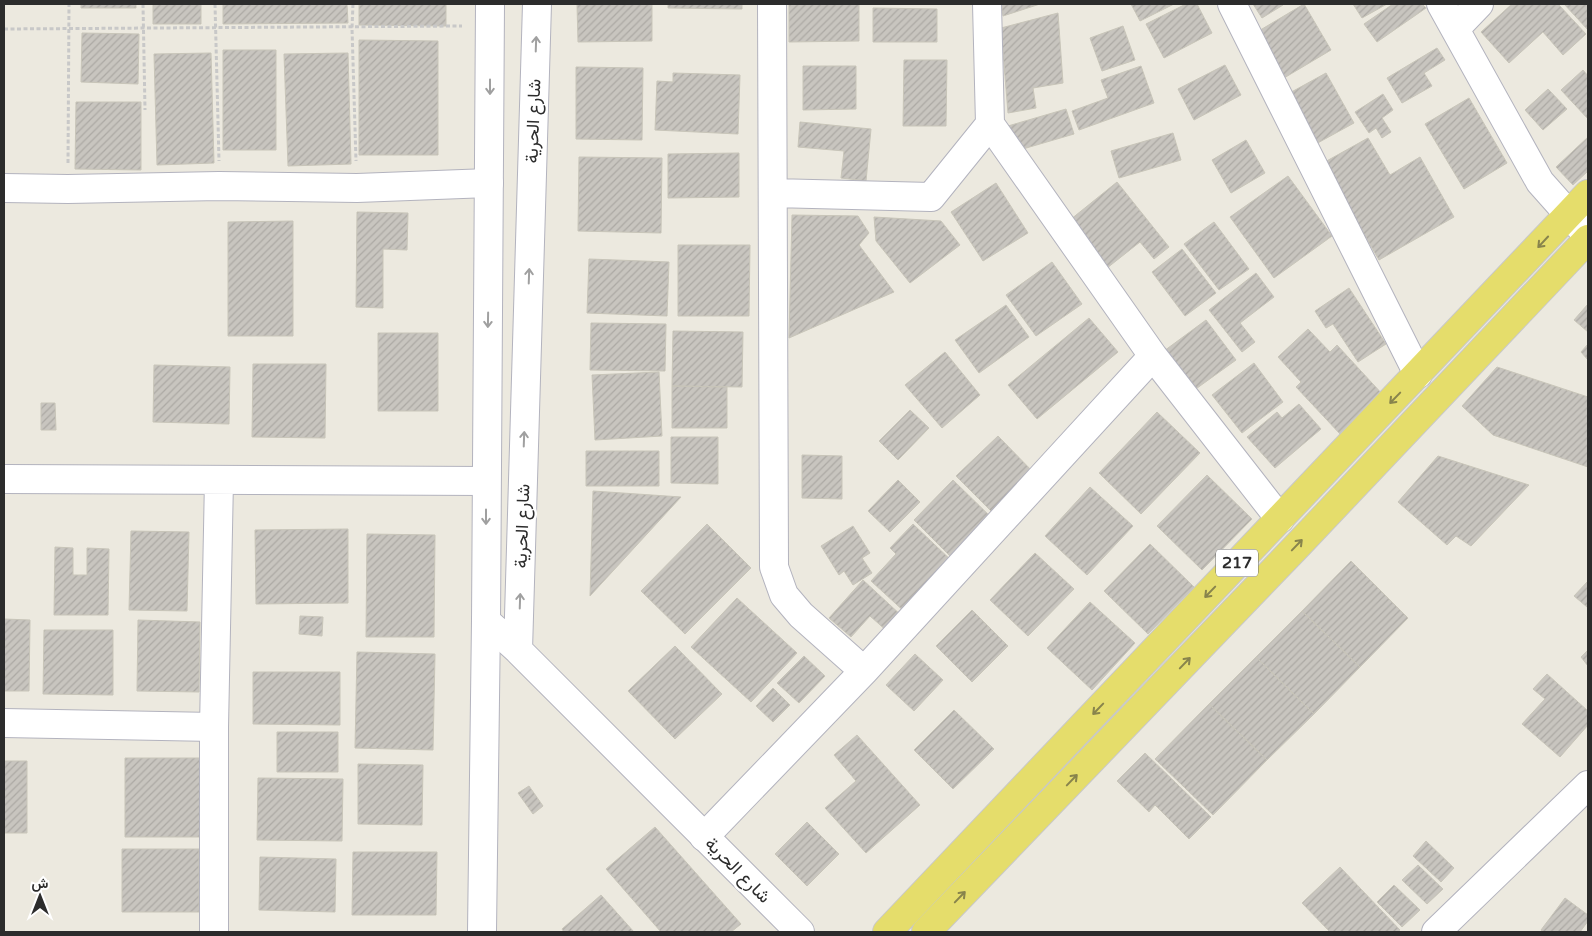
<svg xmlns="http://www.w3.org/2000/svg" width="1592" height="936" viewBox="0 0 1592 936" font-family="'Varela Round',Vazirmatn,sans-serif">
  <defs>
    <pattern id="building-hatch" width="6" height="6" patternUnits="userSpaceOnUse" patternTransform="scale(1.25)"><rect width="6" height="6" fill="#c8c5bf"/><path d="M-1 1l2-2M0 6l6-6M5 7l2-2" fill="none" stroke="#aca9a4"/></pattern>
  </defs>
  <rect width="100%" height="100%" fill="#ece9df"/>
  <path fill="url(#building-hatch)" stroke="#c8c5b9" d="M81 4H136V8H81Z
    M153 4H201V24H153Z
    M223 4H347L348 23 223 24Z
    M359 4H446V26L359 25Z
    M577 4H652V41L578 42Z
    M668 4H742V9L668 8Z
    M789 4H859V41L789 42Z
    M1001 4H1040L1003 16Z
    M1131 4H1174L1140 21Z
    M1186 4H1197L1212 33 1164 58 1146 24Z
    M1253 4H1282L1283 5 1262 18Z
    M1304 4 1331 50 1284 78 1257 32Z
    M1353 4H1387L1362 18Z
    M1393 4H1422L1426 8 1377 42 1364 24Z
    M1512 4H1558L1586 34 1563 55 1543 32 1509 63 1481 32Z
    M1564 4H1588V30Z
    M873 8 937 9V42H873Z
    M1058 13 1063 83 1033 88 1036 108 1008 113 1001 28Z
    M1123 26 1135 60 1102 71 1090 38Z
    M82 33 139 34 138 84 81 82Z
    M359 40 438 41V155H359Z
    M1437 48 1445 60 1424 73 1432 86 1402 103 1387 78Z
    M223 50H276V150H223Z
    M211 53 214 163 157 165 154 54Z
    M348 53 351 164 288 166 284 54Z
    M904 60H947L946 126H903Z
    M1225 65 1241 95 1194 120 1178 89Z
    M803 66H856V109L803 110Z
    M1141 66 1154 103 1079 130 1072 111 1108 98 1101 80Z
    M576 67 643 68 642 140 576 139Z
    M1583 70 1588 76V119L1561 90Z
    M673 73 740 75 738 134 655 130 657 81 673 82Z
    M1326 73 1354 123 1314 145 1286 95Z
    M1548 89 1567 109 1543 130 1525 110Z
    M1383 94 1393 110 1382 118 1391 132 1382 138 1376 128 1369 133 1355 112Z
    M1469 98 1507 163 1464 189 1425 124Z
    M76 102H141V170L75 169Z
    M1066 109 1074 134 1016 151 1008 126Z
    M800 122 871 129 866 181 841 178 844 151 798 147Z
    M1173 133 1181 160 1119 178 1111 151Z
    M1588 137V171L1573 185 1556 167Z
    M1368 138 1390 175 1420 157 1454 217 1379 260 1323 163Z
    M1246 140 1265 173 1231 193 1212 160Z
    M739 153V197L668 198V154Z
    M579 157 662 158 661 233 578 231Z
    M1288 176 1332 236 1274 278 1230 217Z
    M1117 182 1169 247 1154 259 1140 242 1102 272 1065 224Z
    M996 183 1028 233 983 261 951 212Z
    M357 212 408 213 407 250 383 249V308L356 307Z
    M792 215 858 216 869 233 859 245 894 292 789 338Z
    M874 217 941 221 960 245 910 283 876 241Z
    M293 221V336H228V222Z
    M1214 222 1249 269 1219 290 1184 244Z
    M678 245H750L749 316H678Z
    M1182 249 1216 293 1185 316 1152 272Z
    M589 259 669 262 667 316 587 313Z
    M1052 262 1082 304 1036 336 1006 295Z
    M1256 273 1274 297 1240 323 1255 342 1242 352 1209 310Z
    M1349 288 1386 344 1358 362 1333 324 1326 328 1315 311Z
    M1588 304V332L1574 320Z
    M1006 305 1029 337 979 373 955 340Z
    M1089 318 1118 352 1037 419 1008 385Z
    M1206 320 1236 360 1193 391 1164 351Z
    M591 323 666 324 665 371 590 370Z
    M1308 329 1330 352 1337 345 1384 396 1341 435 1296 387 1301 382 1278 357Z
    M673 331 743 332 742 387 672 386Z
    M378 333H438V411H378Z
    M1588 344V360L1581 352Z
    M945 352 980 395 942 428 905 385Z
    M1254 363 1283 402 1242 433 1212 395Z
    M253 364H326L325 438 252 437Z
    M154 365 230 367 229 424 153 422Z
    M1497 367 1588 397V467L1493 435 1462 406Z
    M659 372 662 436 595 440 592 375Z
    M672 386 727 387V428H672Z
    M41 403H55L56 430H41Z
    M1299 404 1321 429 1275 468 1247 437 1277 412 1282 418Z
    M910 410 929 428 898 460 879 441Z
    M1157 412 1200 453 1141 514 1099 473Z
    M998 436 1037 476 996 516 956 476Z
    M671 437H718V484L671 483Z
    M586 451H659V486H586Z
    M802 455 842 456V499L802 498Z
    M1438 456 1529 485 1471 546 1456 536 1447 545 1398 502Z
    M1207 475 1252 519 1202 570 1157 526Z
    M898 480 920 502 890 532 868 511Z
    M953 480 996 522 956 562 914 520Z
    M1090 487 1133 526 1087 575 1045 536Z
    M593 491 681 497 590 596Z
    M707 524 751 568 685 634 641 591Z
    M913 524 955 564 907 614 871 581 896 554 890 548Z
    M853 526 870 553 862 558 872 573 853 585 844 571 839 575 821 546Z
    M348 529V603L256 604 255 530Z
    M131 531 189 532 187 611 129 610Z
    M367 534 435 535 434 637H366Z
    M1150 544 1194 587 1148 634 1104 591Z
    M55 547 73 548V575H87V548L109 549 108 615H54Z
    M1035 553 1074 589 1028 636 990 600Z
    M1351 561 1408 618 1360 667 1302 611Z
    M863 580 903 617 888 632 870 616 851 637 829 618Z
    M1588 581V605L1587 607 1574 596Z
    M737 598 797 653 751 702 691 647Z
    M1090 602 1135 643 1092 690 1047 648Z
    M972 610 1008 646 972 682 936 646Z
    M1302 611 1360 667 1314 714 1256 657Z
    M300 616 323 617 322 636 299 634Z
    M4 619 30 620 29 691H4Z
    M138 620 200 622 199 692 137 691Z
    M44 630H113V695L43 694Z
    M675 646 722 694 675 739 628 691Z
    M1588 650V666L1581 657Z
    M357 652 435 654 433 750 355 748Z
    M915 654 943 680 914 711 886 685Z
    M804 656 825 676 799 703 777 683Z
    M1256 657 1314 714 1267 760 1209 704Z
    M253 672H340V725L253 724Z
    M1547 674 1588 711V725L1560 757 1522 724 1545 699 1533 689Z
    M773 688 790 705 773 722 756 706Z
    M1209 704 1267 760 1213 815 1155 759Z
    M954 710 994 749 953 789 914 750Z
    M277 732H338V772H277Z
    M857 735 920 805 866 853 825 808 856 781 834 755Z
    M1145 753 1211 817 1189 839 1155 805 1149 812 1117 781Z
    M125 758H202V837H125Z
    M4 761H27V833H4Z
    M358 764 423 765 422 825 358 824Z
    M258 778 343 779 342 841 257 840Z
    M529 786 543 806 533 814 518 793Z
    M807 822 839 854 807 886 775 854Z
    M655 827 741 924 731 932H661L606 869Z
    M1426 841 1454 868 1441 882 1413 856Z
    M122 849H199V912H122Z
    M353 852H437L436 915H352Z
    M260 857 336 859 335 912 259 910Z
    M1418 865 1443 889 1427 904 1402 880Z
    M1340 867 1400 930 1397 932H1330L1302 903Z
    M1394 885 1420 910 1402 927 1377 902Z
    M601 895 634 932H564L562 929Z
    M1565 898 1588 915V921L1580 932H1544L1541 930Z"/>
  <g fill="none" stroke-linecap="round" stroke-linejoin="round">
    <defs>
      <path id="street" d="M772 4 774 567 784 595 801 615 864 671
        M1232 4 1418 374
        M1441 4 1540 182 1588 236
        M1455 29 1479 4
        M990 124 1153 356 1280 519
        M4 188 68 189 219 186 357 188 489 183
        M773 193 931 197 990 124 987 4
        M4 479 486 481
        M4 723 214 727
        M704 837 864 671 1153 356
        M214 932V727L219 480
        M482 932 486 621"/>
      <path id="secondary" d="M490 4 486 621 518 650 800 932
        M518 650 537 4
        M1436 932 1588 785"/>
      <path id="primary" d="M887 932 1588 194
        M926 932 1299 544 1588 239"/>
    </defs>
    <use href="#street" stroke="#b3b3be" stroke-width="30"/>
    <use href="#secondary" stroke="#b3b3be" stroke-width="30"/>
    <use href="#primary" stroke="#c8c8c8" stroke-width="30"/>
    <path stroke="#c8c8c8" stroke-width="3" stroke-dasharray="4 2.5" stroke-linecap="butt" d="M143 4 145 110
      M215 4 219 161
      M353 4 352 28 356 161
      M4 29 462 26
      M68 163 69 4"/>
    <use href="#street" stroke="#fff" stroke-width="28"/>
    <use href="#secondary" stroke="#fff" stroke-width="28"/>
    <use href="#primary" stroke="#e5dd6b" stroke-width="28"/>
  </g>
  <defs><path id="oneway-shaft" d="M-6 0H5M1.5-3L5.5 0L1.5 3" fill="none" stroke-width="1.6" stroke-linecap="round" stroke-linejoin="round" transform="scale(1.25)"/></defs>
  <g stroke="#a0a0a0">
    <use href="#oneway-shaft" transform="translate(536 44) rotate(-88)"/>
    <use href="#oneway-shaft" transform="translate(490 87) rotate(90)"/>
    <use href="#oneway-shaft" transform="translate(529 276) rotate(-88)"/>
    <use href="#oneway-shaft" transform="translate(488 320) rotate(91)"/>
    <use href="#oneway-shaft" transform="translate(524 439) rotate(-88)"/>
    <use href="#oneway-shaft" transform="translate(486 517) rotate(90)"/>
    <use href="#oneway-shaft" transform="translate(520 601) rotate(-88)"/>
  </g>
  <g stroke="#88844c">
    <use href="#oneway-shaft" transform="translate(1543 242) rotate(133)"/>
    <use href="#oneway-shaft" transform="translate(1395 398) rotate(134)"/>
    <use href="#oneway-shaft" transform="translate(1297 545) rotate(-46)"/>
    <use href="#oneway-shaft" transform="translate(1210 592) rotate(134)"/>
    <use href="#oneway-shaft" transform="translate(1185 663) rotate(-46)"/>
    <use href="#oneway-shaft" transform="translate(1098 709) rotate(134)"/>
    <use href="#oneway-shaft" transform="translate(1072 780) rotate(-46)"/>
    <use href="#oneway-shaft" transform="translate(960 897) rotate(-46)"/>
  </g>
  <g text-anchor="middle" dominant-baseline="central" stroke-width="5" stroke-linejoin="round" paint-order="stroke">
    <rect fill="#fff" stroke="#6b6b6b" stroke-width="1" x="1216" y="549.5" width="42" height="27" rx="4"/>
    <g font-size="16" font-weight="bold" fill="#2c2c2c">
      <text x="1237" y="563">217</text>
    </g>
    <g font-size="18" fill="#2c2c2c" stroke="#fff">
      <text transform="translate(533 121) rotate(-88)">شارع الحرية</text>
      <text transform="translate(522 526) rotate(-88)">شارع الحرية</text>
      <text transform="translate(738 870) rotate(45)">شارع الحرية</text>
    </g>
  </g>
  <rect width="1592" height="936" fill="none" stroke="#2c2c2c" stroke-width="10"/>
  <g transform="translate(40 896)" stroke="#ffffff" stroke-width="4" paint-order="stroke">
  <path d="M0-4L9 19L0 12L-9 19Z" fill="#2c2c2c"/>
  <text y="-8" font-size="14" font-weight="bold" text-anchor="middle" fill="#2c2c2c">ش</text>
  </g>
</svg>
